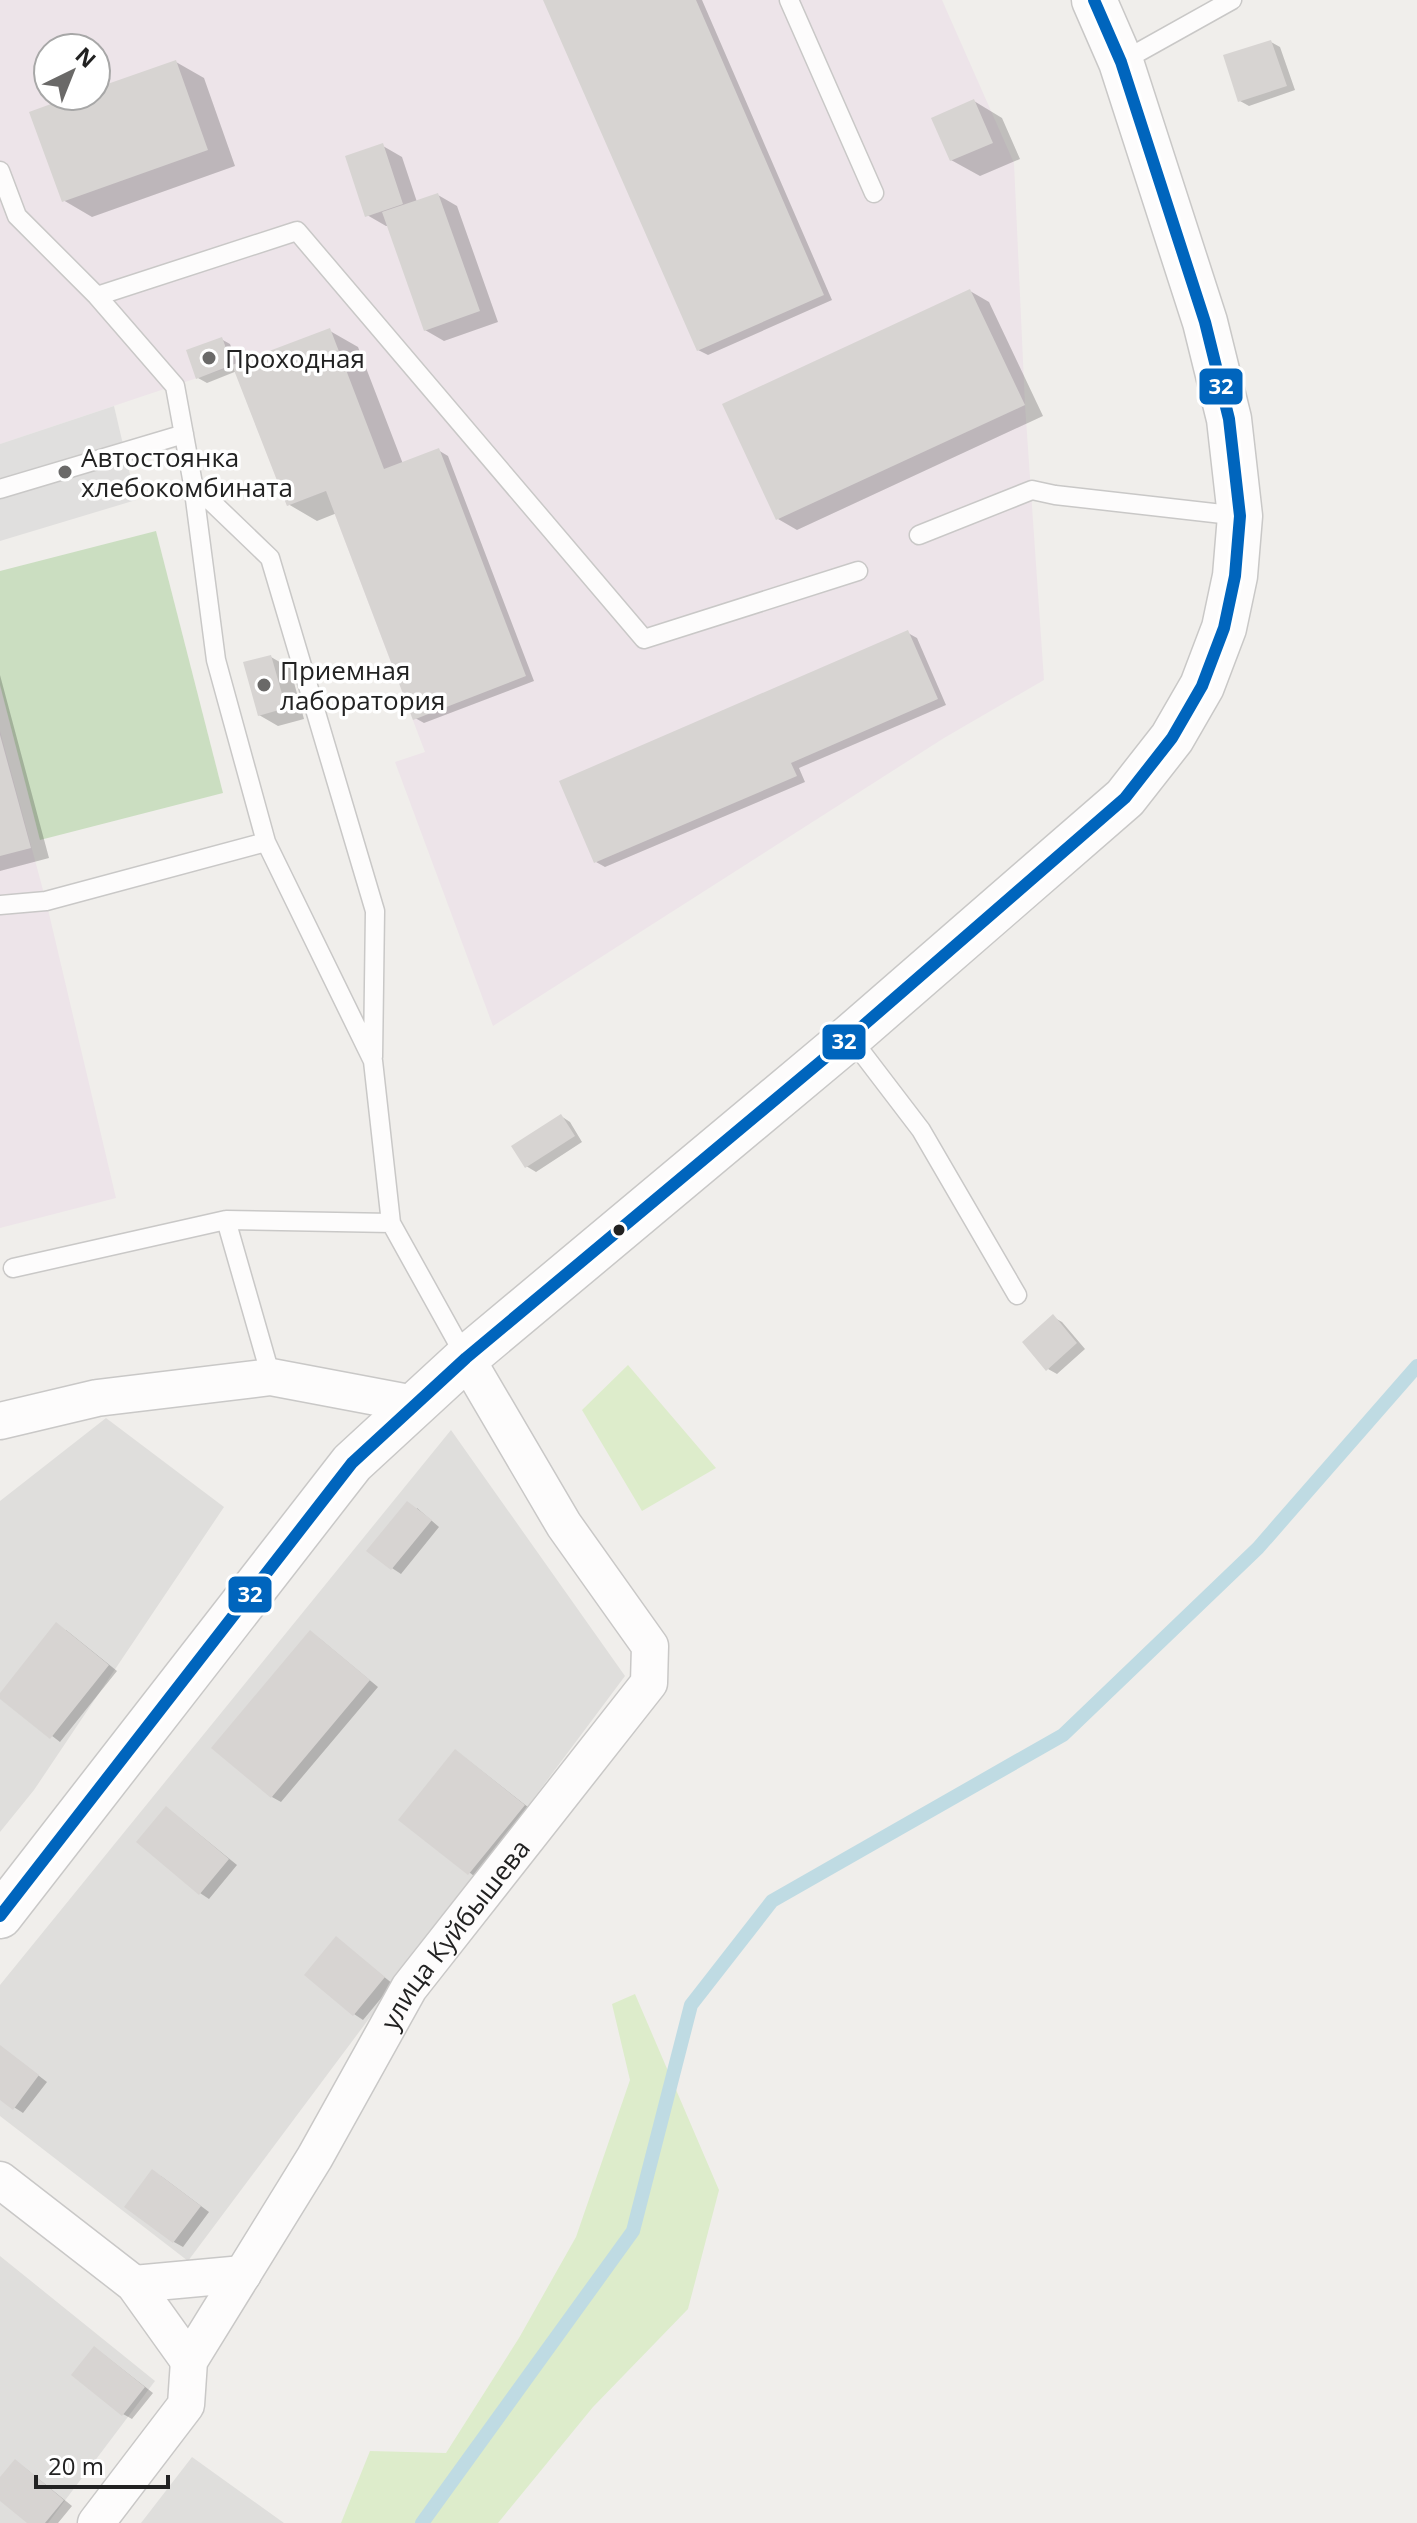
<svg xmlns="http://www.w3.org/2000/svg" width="1417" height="2523" viewBox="0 0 1417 2523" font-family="'Open Sans',sans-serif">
  <rect width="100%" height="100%" fill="#f0eeeb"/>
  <path fill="#dfdedc" d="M106 1418 224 1507 34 1790 0 1832V1501Z
    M451 1430 625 1676 188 2261 0 2116V1985Z
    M0 2256 155 2381 48 2523H0Z
    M192 2457 284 2523H141Z"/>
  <path fill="#ede4e9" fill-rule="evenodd" d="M0 0H942L1014 163 1025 405 1044 680 944 738 493 1026 395 762 425 752 326 491 287 506 233 366 0 444ZM48 48H96V96H48Z
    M0 731 46 901 116 1198 0 1228Z"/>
  <path fill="#ddeccb" d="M628 1365 716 1468 642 1511 582 1410Z
    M635 1994 719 2190 688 2309 593 2407 498 2523H341L370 2451 446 2453 519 2338 576 2237 630 2080 612 2004Z"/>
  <path fill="#cbdec1" d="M156 531 223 793 40 840 0 685V571Z"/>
  <path fill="#e0dfde" d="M114 406 136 500 0 541V444Z"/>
  <path fill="#0003" d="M545 0H702L832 300 708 355 698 350Z
    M1271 42 1280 47 1295 90 1249 106 1240 101Z
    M176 62 204 78 235 166 92 217 63 200 79 96H96V90Z
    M974 101 1002 118 1020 159 980 176 951 160Z
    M383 146 402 157 417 202 438 195 457 206 498 322 444 341 425 330 389 226H386L367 215Z
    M970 291 989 302 1043 416 797 530 778 519Z
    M330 331 358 347 403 464 438 450 448 456 534 681 424 723 415 718 337 513 317 521 288 504 237 371 207 383 198 378 221 339 230 344 238 365Z
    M908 633 917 638 946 705 799 768 805 782 605 867 596 862Z
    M271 657 290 668 304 719 278 726 259 715Z
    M0 675 49 858 0 871Z
    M561 1116 570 1122 582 1142 536 1172 526 1166Z
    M1053 1317 1062 1322 1085 1349 1057 1374 1048 1369Z
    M417 1508 439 1527 401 1574 392 1568Z
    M66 1630 117 1671 60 1742 0 1696Z
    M319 1638 378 1687 281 1802 272 1797Z
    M464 1757 533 1811 478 1879 401 1820Z
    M167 1808 237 1865 209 1899 200 1893Z
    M337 1939 393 1984 363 2020 354 2014Z
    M0 2046 47 2082 23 2113 0 2098Z
    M161 2176 209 2212 183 2247 174 2242Z
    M103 2354 153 2393 132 2419 123 2414Z
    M24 2467 72 2506 58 2523H30L0 2498V2480Z"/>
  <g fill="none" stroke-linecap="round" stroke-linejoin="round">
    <path stroke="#bfdbe3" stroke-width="14" d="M422 2523 633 2231 691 2005 772 1901 1063 1735 1258 1548 1417 1366"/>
  </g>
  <path fill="#d7d4d2" d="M543 0H696L824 295 697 351Z
    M1271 40 1287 86 1238 102 1223 55Z
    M176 60 208 150 62 202 29 112 73 96H96V88Z
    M974 99 993 143 950 161 931 118Z
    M383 143 403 204 365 217 345 156Z
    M438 193 480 311 424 331 382 212Z
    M970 289 1025 405 776 520 722 404Z
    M330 328 384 469 439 448 526 676 413 720 326 491 287 506 232 365 196 379 186 350 222 337 232 365Z
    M908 630 938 699 791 763 797 776 594 863 559 781Z
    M271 655 286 708 258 716 243 662Z
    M0 735 31 848 0 856Z
    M561 1114 575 1136 525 1168 511 1146Z
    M1053 1314 1077 1343 1046 1371 1022 1342Z
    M407 1501 432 1520 391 1570 366 1551Z
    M56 1622 109 1665 50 1739 0 1699V1693Z
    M310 1630 370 1680 271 1798 211 1748Z
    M455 1749 525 1805 468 1875 398 1820Z
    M166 1806 229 1859 199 1895 136 1842Z
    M336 1936 385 1977 353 2016 304 1975Z
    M0 2045 39 2075 13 2110 0 2100Z
    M152 2169 201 2206 173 2243 124 2207Z
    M94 2346 145 2387 122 2416 71 2375Z
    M15 2459 64 2500 45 2523H27L0 2501V2477Z"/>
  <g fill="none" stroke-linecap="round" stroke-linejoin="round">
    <defs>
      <path id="service" d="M789 0 874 193
        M1121 62 1232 0
        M0 171 17 216 97 296 175 386 193 484 216 660 266 842 373 1061 391 1223 466 1358
        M97 296 297 231 644 639 858 571
        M193 484 270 558 375 911 373 1057
        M0 489 184 434
        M919 535 1032 490 1055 495 1240 516
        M0 905 46 901 266 842
        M850 1037 921 1130 1017 1295
        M226 1220 391 1223
        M13 1268 226 1220 271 1377"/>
      <g id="minor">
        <path d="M0 1421 97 1398 271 1377 414 1404"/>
        <path d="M0 2180 134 2284 189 2361"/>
        <path d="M134 2284 243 2274"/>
        <path id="s1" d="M96 2523 186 2405 189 2361 315 2157 409 1988 649 1683 650 1646 564 1525 466 1358"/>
      </g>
      <path id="tertiary" d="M0 1916 352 1463 466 1358 850 1037 1125 798 1172 738 1202 686 1224 628 1235 576 1240 516 1229 419 1205 322 1121 62 1094 0"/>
    </defs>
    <use href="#service" stroke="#c9c8c7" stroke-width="21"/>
    <use href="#minor" stroke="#c9c8c7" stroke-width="39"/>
    <use href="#tertiary" stroke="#c9c8c7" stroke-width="47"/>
    <use href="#service" stroke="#fdfcfc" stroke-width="18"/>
    <use href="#minor" stroke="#fdfcfc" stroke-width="36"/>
    <use href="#tertiary" stroke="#fdfcfc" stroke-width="44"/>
    <defs>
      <path id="bus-1" d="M0 1916 352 1463 466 1358 850 1037 1125 798 1172 738 1202 686 1224 628 1235 576 1240 516 1229 419 1205 322 1121 62 1094 0"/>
    </defs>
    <use href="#bus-1" stroke="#fff" stroke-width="18"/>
    <use href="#bus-1" stroke="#0065bd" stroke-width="12"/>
  </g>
  <g fill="#6a6968" stroke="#fff" stroke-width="3">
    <circle cx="209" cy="358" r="8"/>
    <circle cx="65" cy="472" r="8"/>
    <circle cx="264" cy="685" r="8"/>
  </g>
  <circle fill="#222" stroke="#fff" stroke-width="3" cx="619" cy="1230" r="7"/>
  <g text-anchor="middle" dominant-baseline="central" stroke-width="7" stroke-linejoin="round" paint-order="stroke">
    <g font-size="26" fill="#222" stroke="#fff" text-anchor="start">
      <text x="225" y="358">Проходная</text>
      <text x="81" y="457">Автостоянка<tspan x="81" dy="30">хлебокомбината</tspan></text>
      <text x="280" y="670">Приемная<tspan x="280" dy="30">лаборатория</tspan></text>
    </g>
    <g font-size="26" fill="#222" stroke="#fff">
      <text stroke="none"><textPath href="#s1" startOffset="696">улица Куйбышева</textPath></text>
    </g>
  </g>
  <g stroke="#fff" stroke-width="3">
    <rect x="1198" y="367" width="46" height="39" rx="8" fill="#0065bd"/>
    <rect x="821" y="1023" width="46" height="38" rx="8" fill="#0065bd"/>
    <rect x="227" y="1575" width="46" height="39" rx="8" fill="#0065bd"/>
  </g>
  <g font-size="22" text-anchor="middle" font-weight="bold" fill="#fff">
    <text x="1221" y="394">32</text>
    <text x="844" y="1049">32</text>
    <text x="250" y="1602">32</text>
  </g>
  <g transform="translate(72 72) rotate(43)"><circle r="38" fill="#ffffff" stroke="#a7a7a7" stroke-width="2"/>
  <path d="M0-6L14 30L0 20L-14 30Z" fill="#6a6968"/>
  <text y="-12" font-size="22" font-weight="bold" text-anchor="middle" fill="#222222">N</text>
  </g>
  <path d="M36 2475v12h132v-12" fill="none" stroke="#222222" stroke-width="4"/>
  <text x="48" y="2475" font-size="24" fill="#222222" stroke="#ffffff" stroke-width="6" paint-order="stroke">20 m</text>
</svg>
